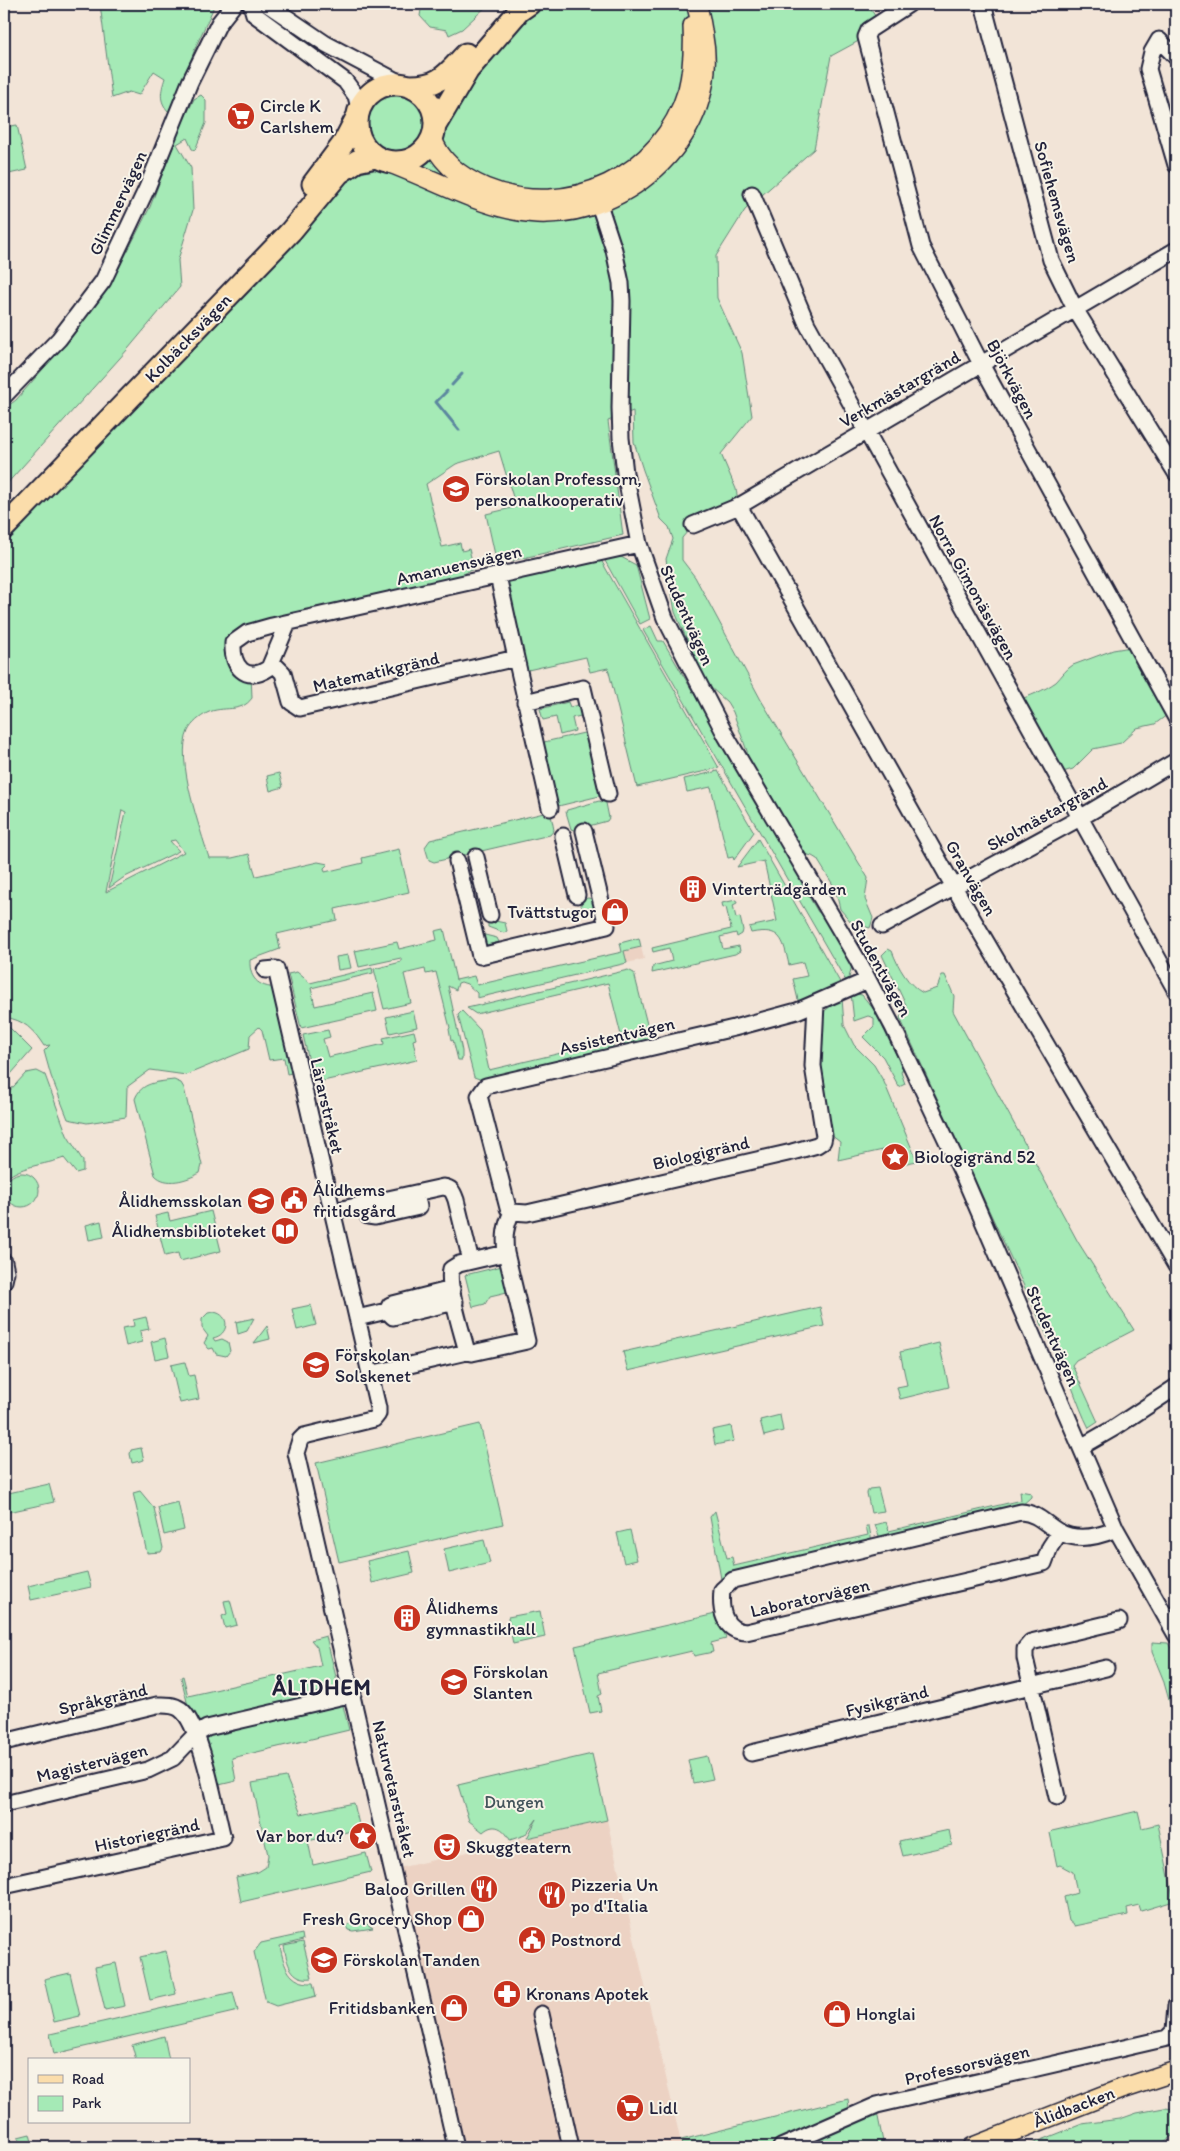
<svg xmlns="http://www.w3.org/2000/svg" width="1180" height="2151" viewBox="0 0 1180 2151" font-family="Itim,sans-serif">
  <rect width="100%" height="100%" fill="#f2e4d7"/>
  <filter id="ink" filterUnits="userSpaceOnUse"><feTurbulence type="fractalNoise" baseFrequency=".02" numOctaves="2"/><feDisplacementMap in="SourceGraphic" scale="10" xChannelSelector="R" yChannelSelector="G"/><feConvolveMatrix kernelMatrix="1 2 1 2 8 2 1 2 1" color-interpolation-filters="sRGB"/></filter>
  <g filter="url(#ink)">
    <path fill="#ecd2c3" d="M641 947 644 959 627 963 624 951Z
      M607 1820 682 2147H456L390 1870Z"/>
    <path fill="#a5eab6" stroke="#648678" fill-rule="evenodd" d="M100 4H212L213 9 196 46 178 95 169 112C158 101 161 91 165 78L154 71 139 95 129 92 112 98Z
      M422 4H489L462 29 449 35 447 30 430 27 420 16Z
      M536 4H867L880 23 866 37 831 56 814 149 745 210 716 256 717 298 742 353 752 416 721 454 736 489 739 506 693 525 682 538V560L695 577 761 700 868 878 865 899 873 918 870 928 852 923 840 909 835 888 817 859 812 856 794 851 750 776 747 751 733 712 727 702 710 687 703 677 675 612 666 559 673 539 669 527 661 519 643 470 634 442 633 411 608 421 623 535 497 564 486 514 516 507 499 451 456 464 426 484 442 547 460 543 462 551 469 549 474 569 466 572V583L233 643 251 674 252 698C241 714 223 705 207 713 200 717 192 723 188 731 175 760 200 828 209 858H232L249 854 256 876 318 862 328 864 324 868 325 872 363 863 362 858 399 849 409 892 335 909 337 920 277 934 280 949 250 960C249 981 261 988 281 988L300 1071 287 1074 284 1058 269 1060 262 1030 259 1027 250 1035 249 1049 186 1075 150 1070 127 1087 126 1117 87 1123 68 1119 51 1076 44 1051 50 1045 44 1046C33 1029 24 1020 4 1017V543L305 227 347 176 397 165 432 138 440 92ZM122 810 126 812 109 888 123 878 179 851 170 841 175 840 184 852 106 892Z
      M368 123a29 29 0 1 1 58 0a29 29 0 1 1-58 0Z
      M201 95 206 100V123L195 150 192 149 187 138 177 144 191 168 193 210 178 260 180 287 128 349 4 487V409L16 400 77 330 119 268 150 207 180 128 194 99Z
      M17 125 27 170 4 175V159L7 158 4 143V127Z
      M597 553 719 768 637 787 608 668 590 672 586 657 528 670 516 658 498 576Z
      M621 557 636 565 650 619 640 624 604 559Z
      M651 626 658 641H663L803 879 802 885 818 912 823 913 852 965 849 978 846 981 643 630Z
      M1137 646 1167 715 1155 724 1137 728 1121 743 1093 749 1073 769 1056 774 1015 701C1030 696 1043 691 1056 682 1062 676 1066 669 1073 665L1113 650Z
      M568 702 570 707 582 704 585 715 572 718 575 731 560 735 556 717 543 720 540 709Z
      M593 731 608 794 550 808 535 744Z
      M718 771 754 832 734 860 733 857 728 858 711 787 687 792 684 779Z
      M279 773 283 787 270 791 267 776Z
      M599 801 606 803 609 818 607 821 574 830 571 829 566 812 567 810Z
      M544 813 551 815 554 830 550 835 434 862 429 860 425 847 430 840Z
      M758 839 841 984 799 1004 793 979 807 976 803 962 789 965C783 939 781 927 751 933L749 927 777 921 764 861 737 867Z
      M581 905a7 7 0 1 1 14 0a7 7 0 1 1-14 0Z
      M736 900 737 903 733 905 736 918 740 917 743 930 742 934 737 937 736 933 720 937 723 949 739 946 740 951 735 954 652 973 653 966 672 961 669 948 653 952 652 948 731 929 726 907 723 908 722 903Z
      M490 920 505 923 507 931 504 933 488 927V921Z
      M444 929 456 980 474 976 477 985 622 952 620 943 639 938 641 947 624 951 627 963 477 998V993L467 984 461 982 458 983 456 990 448 986 462 1051V1060H458L453 1040 451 1041 449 1029 450 1028 436 972 426 974 425 969 404 974 411 1003 384 1009 374 969 401 962V958L359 967 355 951 397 942 399 949 437 940 435 931Z
      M481 934 497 938 499 942 486 945 483 944Z
      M888 949 892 951C898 967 908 985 923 993L937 988 942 975H945L954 996 953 1011 1078 1242 1134 1330 1076 1360 1072 1365 1098 1422 1089 1428C1076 1403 1070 1374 1054 1351L900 1018 906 1005 882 955Z
      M348 955 351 968 338 970 336 957Z
      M372 968 373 973 311 988 315 1006 373 993 377 1011 301 1028 288 974 297 972 310 983Z
      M628 970 634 973 650 1036 648 1042 632 1047 623 1043 608 983 476 1014 467 1008Z
      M851 993 862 995 875 1011 903 1069 901 1072 905 1084 899 1087 883 1057 863 1037 874 1026V1018L868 1016 854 1021Z
      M842 998 844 1025 854 1045 874 1065 884 1082 917 1161 897 1165 892 1148 838 1160 840 1142 831 1135 816 1061 823 1012Z
      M413 1011 417 1027 390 1033 386 1017Z
      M462 1011 480 1030 489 1070 612 1041 614 1050 482 1080 474 1077 458 1015Z
      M4 1025 10 1028 32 1050 4 1082Z
      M328 1030 330 1037 323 1039 328 1057 384 1044 383 1038 414 1031 416 1039 413 1040 417 1060 314 1083 303 1035Z
      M37 1071 45 1075 67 1135 83 1161V1171L76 1173 64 1158C46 1165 16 1166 4 1181V1097L26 1073Z
      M174 1080 181 1083 184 1088 202 1165 200 1173C187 1180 166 1187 155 1175L135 1099C141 1082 158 1082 174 1080Z
      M5 1190a17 17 0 1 1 34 0a17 17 0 1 1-34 0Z
      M211 1211 221 1251 180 1261 178 1253 165 1256 155 1216 168 1213 170 1221Z
      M101 1221 104 1237 89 1240 86 1225Z
      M502 1266 507 1292 490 1296 485 1304 473 1307 465 1275Z
      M311 1305 316 1325 297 1330 292 1309Z
      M820 1307 824 1326 628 1371 623 1352Z
      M214 1312C231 1315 229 1335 213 1338L215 1341 222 1339 228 1342 230 1351 226 1356 216 1354 213 1348 209 1349 204 1343 208 1336 202 1328V1319L208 1313Z
      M146 1317 149 1329 140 1331 142 1342 126 1346 122 1328 134 1326 133 1320Z
      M254 1318 247 1331 238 1334 236 1322Z
      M267 1326 270 1339 254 1343Z
      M165 1338 169 1356 155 1359 151 1342Z
      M939 1343 949 1387 900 1399 897 1387 907 1385 900 1352Z
      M185 1362 189 1376 194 1375 199 1399 180 1403 171 1365Z
      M780 1415 783 1431 764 1436 760 1420Z
      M480 1424 503 1524 339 1562 316 1463Z
      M731 1426 734 1441 715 1445 712 1430Z
      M141 1448 144 1460 132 1463 130 1454 131 1450Z
      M49 1484 54 1502 4 1513V1494Z
      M878 1488 884 1511 871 1513 867 1493 869 1489Z
      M140 1491 154 1508 163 1548 161 1552 147 1553 133 1493Z
      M1020 1491 1031 1493V1497L1019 1508 881 1541 875 1525 886 1522 889 1531 1021 1500Z
      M178 1502 184 1530 164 1535 158 1507Z
      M715 1511 727 1558 732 1557 734 1566 868 1535 866 1526H869L872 1542 731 1574 721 1579 710 1517Z
      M630 1530 637 1560 624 1563 617 1533Z
      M484 1540 490 1563 449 1573 444 1549Z
      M409 1551 414 1573 372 1583 367 1561Z
      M87 1572 91 1587 31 1600 28 1586Z
      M230 1600 237 1625 225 1628 222 1616 227 1614 224 1601Z
      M540 1611 545 1637 513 1644 508 1617Z
      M720 1613 726 1639 711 1643 713 1652 694 1656 692 1651 598 1673 602 1694 598 1696 601 1711 590 1713 575 1646Z
      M326 1636 349 1730 232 1758 236 1781 219 1785 195 1735 181 1677 183 1676 188 1696 321 1666 317 1647 311 1640Z
      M1152 1642 1168 1643 1176 1657V1725L1163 1679 1152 1652Z
      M592 1754 607 1820 527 1838 537 1819 525 1835 510 1840C504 1828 494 1822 483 1832L469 1821 458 1785Z
      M707 1756 713 1779 693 1783 688 1760Z
      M286 1777 301 1814 354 1803 360 1829 308 1841 313 1865 366 1853 371 1872 241 1902 236 1877 258 1872 266 1867 268 1855 252 1783Z
      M1138 1811 1142 1828 1158 1824 1174 1901 1141 1911 1139 1905 1127 1908 1128 1915 1075 1926 1069 1921 1064 1897 1077 1893 1073 1872 1060 1865 1057 1866 1050 1833 1052 1831Z
      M949 1830 952 1845 903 1856 899 1841Z
      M359 1919 373 1928 353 1931 348 1930 346 1926Z
      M302 1934 303 1940 280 1946C284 1966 289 1984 313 1983L316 1996 276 2006 266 2002 254 1952 261 1943Z
      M303 1942 312 1978C291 1981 287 1963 284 1946Z
      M166 1951 176 1994 150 2000 140 1957Z
      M116 1963 125 2006 105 2010 95 1967Z
      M70 1973 80 2016 54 2022 44 1979Z
      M233 1992 238 2011 54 2054 50 2034Z
      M164 2036 169 2060H136L132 2045Z
      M848 2099 850 2117 877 2112 884 2147H682L681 2140Z
      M1164 2108 1176 2109V2133L1161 2144 1152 2147H1024L1082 2124 1120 2119 1137 2113Z
      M30 2134 33 2146 47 2142 48 2147H21L18 2137Z"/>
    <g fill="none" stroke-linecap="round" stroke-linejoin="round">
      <path stroke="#5b879f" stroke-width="3" d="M452 385 462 374
        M447 391 436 402 459 430"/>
      <defs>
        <path id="minor" d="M251 4 254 14 345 81 356 96 359 108
          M267 4 326 44 402 84
          M909 4 869 30 866 37 921 246 981 364 1176 718
          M983 4 1051 260 1075 309 1176 473
          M1176 57 1159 40 1152 52 1148 69 1176 165
          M595 192 614 250 621 283 622 301 620 408 621 438 625 473 639 544 665 618 726 736 857 959 893 1027 964 1177 1116 1529 1176 1635
          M752 194 807 324 1176 991
          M4 396 59 339 103 281 147 188 190 82 219 23 234 4
          M739 506 954 887 1176 1266
          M693 525 739 506 1176 250
          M288 623 269 668C245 684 232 666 233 643L247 633 272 626 639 544
          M516 658 550 808
          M272 662 283 673 291 702 300 708 516 658 498 576
          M525 702 583 688 608 794
          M563 836 577 895
          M476 857 490 915
          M457 861 480 956 607 926 584 831
          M882 926 1080 818 1176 761
          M265 970 276 969 378 1408V1414L374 1419 304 1436 300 1440 296 1453 456 2147
          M816 1004 813 1066 824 1136 823 1141 817 1145 792 1152 527 1213 512 1212 508 1208 479 1096 486 1086 734 1028 797 1011 868 980
          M363 1205 368 1216 375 1217 419 1207 416 1193
          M333 1211 443 1187C452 1188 453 1192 456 1200L471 1261
          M4 1262 6 1272 4 1281
          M387 1311 393 1317 455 1302
          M357 1318 387 1311 390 1305 393 1304 452 1289
          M467 1352C462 1332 447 1287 451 1269L459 1264 506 1253
          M370 1374 467 1352 472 1353 527 1341 506 1253C504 1237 505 1226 512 1212
          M1081 1447 1114 1428 1176 1387
          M1060 1532 1050 1547 1044 1563 746 1632C723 1631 720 1609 722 1590L733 1580 1021 1512C1038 1513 1045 1524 1059 1532 1078 1542 1098 1537 1116 1529
          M4 1742 157 1705C165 1705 173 1704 180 1709 201 1723 216 1812 223 1838L4 1886
          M751 1753 1106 1668
          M1057 1797 1025 1658V1649L1031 1642 1119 1621
          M4 1804 148 1770 173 1758 195 1735 207 1728 353 1694
          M541 2014 571 2147
          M1167 2038 1174 2031 1176 2006
          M781 2147 877 2105 1176 2036"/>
        <path id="major" d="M432 138C440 163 462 178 485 188 568 222 663 176 688 90 693 70 694 47 693 26
          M387 162C435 179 485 210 537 213 630 217 721 132 703 37 701 26 700 14 696 4
          M973 2147 1121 2089 1176 2071"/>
        <path id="highway" d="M357 123a39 39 0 1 1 78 0a39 39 0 1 1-78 0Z
          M411 86C440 86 447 74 466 54
          M435 126 468 70 519 11 529 4
          M313 184 343 144 357 117
          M4 528 291 231 339 173 357 161 375 157"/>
      </defs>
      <use href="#minor" stroke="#22223b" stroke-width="19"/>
      <use href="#major" stroke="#22223b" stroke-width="22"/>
      <use href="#highway" stroke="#22223b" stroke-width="25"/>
      <use href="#minor" stroke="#f7f3e8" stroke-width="15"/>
      <use href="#major" stroke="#fbddab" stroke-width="19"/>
      <use href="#highway" stroke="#fbddab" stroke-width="21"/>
    </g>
  </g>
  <defs>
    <symbol id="supermarket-disc" viewBox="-11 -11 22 22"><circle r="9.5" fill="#c8321e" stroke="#f7f3e8"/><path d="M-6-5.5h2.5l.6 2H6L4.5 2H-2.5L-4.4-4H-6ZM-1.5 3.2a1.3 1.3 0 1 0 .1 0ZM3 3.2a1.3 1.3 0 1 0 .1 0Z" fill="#fff"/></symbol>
    <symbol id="school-disc" viewBox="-11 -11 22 22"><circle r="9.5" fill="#c8321e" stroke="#f7f3e8"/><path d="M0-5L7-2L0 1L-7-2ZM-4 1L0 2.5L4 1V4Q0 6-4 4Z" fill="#fff"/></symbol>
    <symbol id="building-disc" viewBox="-11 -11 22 22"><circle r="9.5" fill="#c8321e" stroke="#f7f3e8"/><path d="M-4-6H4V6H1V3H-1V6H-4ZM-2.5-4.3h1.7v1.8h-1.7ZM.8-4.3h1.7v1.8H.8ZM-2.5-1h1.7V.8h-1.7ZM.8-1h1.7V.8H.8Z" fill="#fff"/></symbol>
    <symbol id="shop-disc" viewBox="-11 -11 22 22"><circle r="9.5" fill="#c8321e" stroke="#f7f3e8"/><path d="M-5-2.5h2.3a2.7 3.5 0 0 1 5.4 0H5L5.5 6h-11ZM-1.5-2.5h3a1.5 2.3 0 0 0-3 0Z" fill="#fff"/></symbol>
    <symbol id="sight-disc" viewBox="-11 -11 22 22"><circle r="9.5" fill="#c8321e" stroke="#f7f3e8"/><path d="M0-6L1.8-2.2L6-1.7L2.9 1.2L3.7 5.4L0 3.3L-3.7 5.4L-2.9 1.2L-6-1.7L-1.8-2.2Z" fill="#fff"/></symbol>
    <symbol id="civic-disc" viewBox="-11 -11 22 22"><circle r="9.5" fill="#c8321e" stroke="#f7f3e8"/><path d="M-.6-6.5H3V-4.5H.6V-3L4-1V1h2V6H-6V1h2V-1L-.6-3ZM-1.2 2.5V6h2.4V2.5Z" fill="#fff"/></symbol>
    <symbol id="library-disc" viewBox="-11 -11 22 22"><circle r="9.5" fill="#c8321e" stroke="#f7f3e8"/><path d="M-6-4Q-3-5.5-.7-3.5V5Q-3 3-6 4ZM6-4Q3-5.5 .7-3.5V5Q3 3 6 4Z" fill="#fff"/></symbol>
    <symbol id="theatre-disc" viewBox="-11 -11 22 22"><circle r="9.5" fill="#c8321e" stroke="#f7f3e8"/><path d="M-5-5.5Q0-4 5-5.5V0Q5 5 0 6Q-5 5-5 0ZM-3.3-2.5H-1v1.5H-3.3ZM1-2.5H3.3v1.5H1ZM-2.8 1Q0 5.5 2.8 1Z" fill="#fff"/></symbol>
    <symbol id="restaurant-disc" viewBox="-11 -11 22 22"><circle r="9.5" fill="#c8321e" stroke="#f7f3e8"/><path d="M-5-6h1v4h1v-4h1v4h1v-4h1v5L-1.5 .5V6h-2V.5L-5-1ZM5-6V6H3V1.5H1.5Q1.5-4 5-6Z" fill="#fff"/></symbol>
    <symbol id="pharmacy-disc" viewBox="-11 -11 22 22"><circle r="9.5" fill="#c8321e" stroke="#f7f3e8"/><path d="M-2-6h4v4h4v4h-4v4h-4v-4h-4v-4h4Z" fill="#fff"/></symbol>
  </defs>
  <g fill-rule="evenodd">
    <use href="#supermarket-disc" x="225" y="100" width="32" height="32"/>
    <use href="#school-disc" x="440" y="473" width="32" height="32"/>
    <use href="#building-disc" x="677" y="873" width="32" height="32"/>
    <use href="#shop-disc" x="599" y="896" width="32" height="32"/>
    <use href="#sight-disc" x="879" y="1141" width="32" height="32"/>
    <use href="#civic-disc" x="278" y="1184" width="32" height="32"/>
    <use href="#school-disc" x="245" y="1185" width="32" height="32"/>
    <use href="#library-disc" x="269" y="1215" width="32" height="32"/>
    <use href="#school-disc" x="300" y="1349" width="32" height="32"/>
    <use href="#building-disc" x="391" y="1602" width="32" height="32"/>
    <use href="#school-disc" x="438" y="1666" width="32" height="32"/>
    <use href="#sight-disc" x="347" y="1820" width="32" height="32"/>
    <use href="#theatre-disc" x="431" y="1831" width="32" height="32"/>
    <use href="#restaurant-disc" x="468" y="1873" width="32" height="32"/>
    <use href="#restaurant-disc" x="536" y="1879" width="32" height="32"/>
    <use href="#shop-disc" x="455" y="1903" width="32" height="32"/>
    <use href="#civic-disc" x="516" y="1924" width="32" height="32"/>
    <use href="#school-disc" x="308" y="1944" width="32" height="32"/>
    <use href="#pharmacy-disc" x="491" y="1978" width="32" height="32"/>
    <use href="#shop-disc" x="438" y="1992" width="32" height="32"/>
    <use href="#shop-disc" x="821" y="1998" width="32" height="32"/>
    <use href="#supermarket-disc" x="614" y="2092" width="32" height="32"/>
  </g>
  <g text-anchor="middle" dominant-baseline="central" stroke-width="4" stroke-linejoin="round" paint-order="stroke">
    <g font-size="18" fill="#22223b" stroke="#f7f3e8" text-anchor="start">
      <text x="260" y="106">Circle K<tspan x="260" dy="21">Carlshem</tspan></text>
      <text x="475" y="479">Förskolan Professorn,<tspan x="475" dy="21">personalkooperativ</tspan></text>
      <text x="712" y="889">Vinterträdgården</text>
      <text x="596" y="912" text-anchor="end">Tvättstugor</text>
      <text x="914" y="1157">Biologigränd 52</text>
      <text x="313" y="1190">Ålidhems<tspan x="313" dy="21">fritidsgård</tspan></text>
      <text x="242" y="1201" text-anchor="end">Ålidhemsskolan</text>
      <text x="266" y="1231" text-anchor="end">Ålidhemsbiblioteket</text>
      <text x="335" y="1355">Förskolan<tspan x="335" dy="21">Solskenet</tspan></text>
      <text x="426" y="1608">Ålidhems<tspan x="426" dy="21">gymnastikhall</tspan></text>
      <text x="473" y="1672">Förskolan<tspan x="473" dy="21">Slanten</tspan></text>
      <text x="344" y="1836" text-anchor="end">Var bor du?</text>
      <text x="466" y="1847">Skuggteatern</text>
      <text x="571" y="1885">Pizzeria Un<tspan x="571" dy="21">po d'Italia</tspan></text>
      <text x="465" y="1889" text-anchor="end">Baloo Grillen</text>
      <text x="452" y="1919" text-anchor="end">Fresh Grocery Shop</text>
      <text x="551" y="1940">Postnord</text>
      <text x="343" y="1960">Förskolan Tanden</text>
      <text x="526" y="1994">Kronans Apotek</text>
      <text x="435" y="2008" text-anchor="end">Fritidsbanken</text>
      <text x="856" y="2014">Honglai</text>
      <text x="649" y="2108">Lidl</text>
    </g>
    <g font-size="18" fill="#22223b" stroke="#f7f3e8">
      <text transform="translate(1057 202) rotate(74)">Sofiehemsvägen</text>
      <text transform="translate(118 203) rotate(-65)">Glimmervägen</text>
      <text transform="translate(188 338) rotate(-46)">Kolbäcksvägen</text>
      <text transform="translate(1012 379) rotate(62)">Björkvägen</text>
      <text transform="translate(900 389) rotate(-30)">Verkmästargränd</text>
      <text transform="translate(459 565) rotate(-13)">Amanuensvägen</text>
      <text transform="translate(973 587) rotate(61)">Norra Gimonäsvägen</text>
      <text transform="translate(687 615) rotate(66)">Studentvägen</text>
      <text transform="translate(376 672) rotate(-13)">Matematikgränd</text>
      <text transform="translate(1047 814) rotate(-29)">Skolmästargränd</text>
      <text transform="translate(971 878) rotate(60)">Granvägen</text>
      <text transform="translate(881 968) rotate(61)">Studentvägen</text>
      <text transform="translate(617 1036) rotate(-13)">Assistentvägen</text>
      <text transform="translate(327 1106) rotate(77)">Lärarstråket</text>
      <text transform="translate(701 1153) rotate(-13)">Biologigränd</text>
      <text transform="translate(1053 1336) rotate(66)">Studentvägen</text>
      <text transform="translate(810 1598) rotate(-13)">Laboratorvägen</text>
      <text transform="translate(103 1699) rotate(-13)">Språkgränd</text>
      <text transform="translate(887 1701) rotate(-14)">Fysikgränd</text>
      <text transform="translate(92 1763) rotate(-14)">Magistervägen</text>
      <text transform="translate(394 1789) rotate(77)">Naturvetarstråket</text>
      <text transform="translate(147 1835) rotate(-12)">Historiegränd</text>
      <text transform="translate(967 2065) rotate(-13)">Professorsvägen</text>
      <text transform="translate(1074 2107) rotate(-21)">Ålidbacken</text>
    </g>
    <g font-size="18" fill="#43545a" stroke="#f7f3e8">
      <text x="514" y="1802">Dungen</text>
    </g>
    <g font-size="22" font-weight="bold" letter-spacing="1" fill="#22223b" stroke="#f7f3e8">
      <text x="322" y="1687">ÅLIDHEM</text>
    </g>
  </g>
  <rect width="1180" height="2151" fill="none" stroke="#f7f3e8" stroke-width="20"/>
  <rect x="10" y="10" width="1160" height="2131" fill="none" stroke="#22223b" stroke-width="2" filter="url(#ink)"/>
  <rect x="28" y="2058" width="162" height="65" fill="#f7f3e8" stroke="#a29fa3"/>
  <rect x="38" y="2075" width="25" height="8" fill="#fbddab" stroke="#a29fa3"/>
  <text x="72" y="2084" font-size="15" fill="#22223b">Road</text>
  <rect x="38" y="2096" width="25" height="15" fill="#a5eab6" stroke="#a29fa3"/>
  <text x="72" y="2108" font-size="15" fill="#22223b">Park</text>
</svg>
